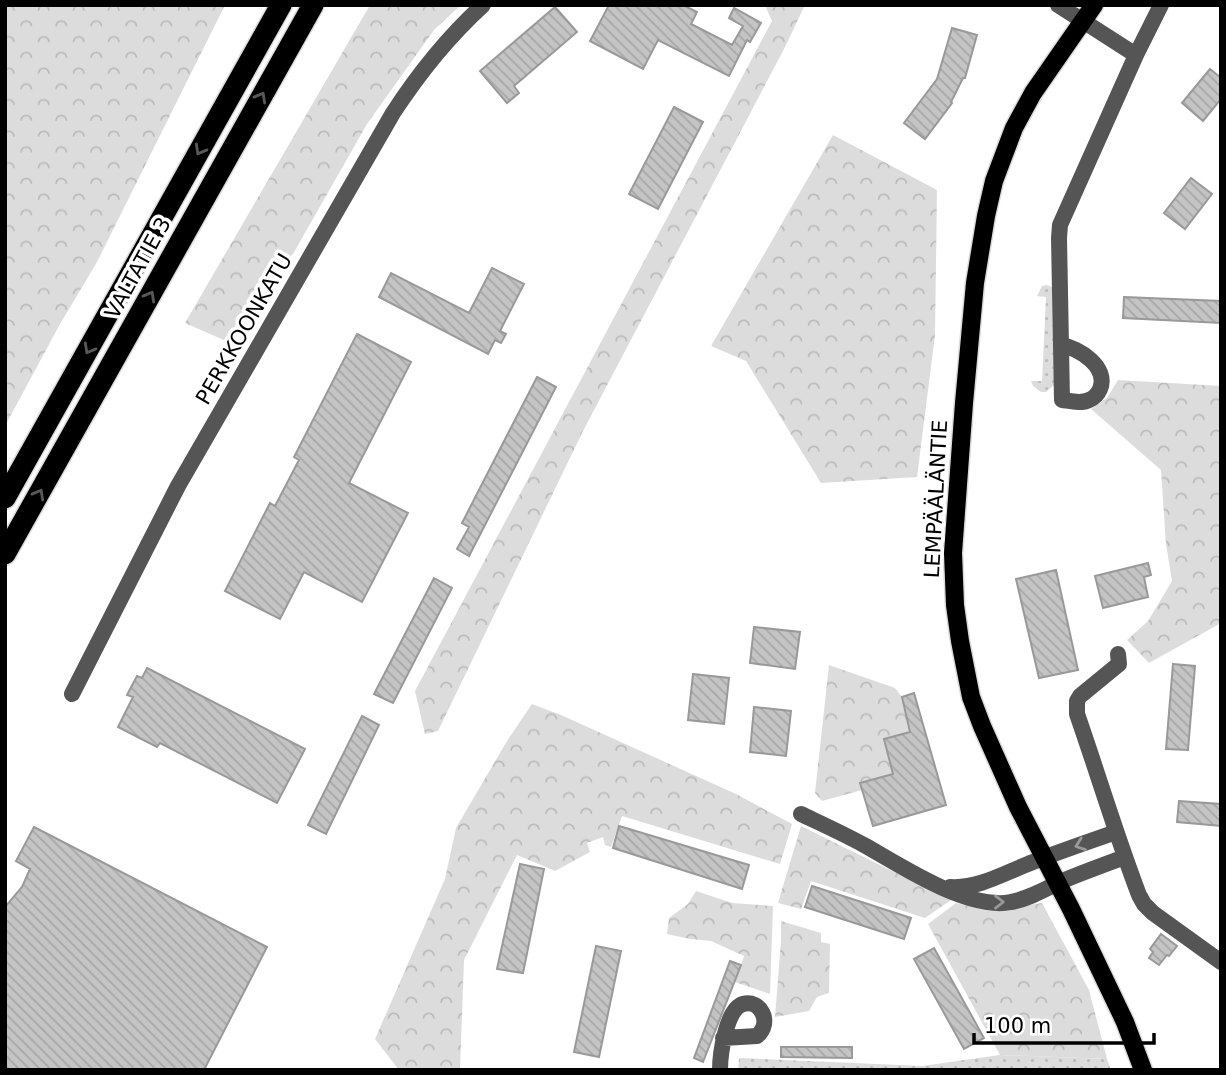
<svg xmlns="http://www.w3.org/2000/svg" width="1226" height="1075" viewBox="0 0 1226 1075" font-family="'DejaVu Sans',sans-serif">
  <defs>
    <pattern id="grass-dots" width="8" height="8" patternUnits="userSpaceOnUse" patternTransform="scale(1.75)"><rect width="8" height="8" fill="#dcdcdc"/><path d="M2 2h.1M6 6h.1" fill="none" stroke="#bbb" stroke-width="1.8" stroke-linecap="round"/></pattern>
    <pattern id="forest-crowns" width="20" height="18" patternUnits="userSpaceOnUse" patternTransform="scale(1.75)"><rect width="20" height="18" fill="#dcdcdc"/><path d="M2 6a3 3 0 1 1 6 0M12 15a3 3 0 1 1 6 0" fill="none" stroke="#bbb"/></pattern>
    <pattern id="building-back-hatch" width="6" height="6" patternUnits="userSpaceOnUse" patternTransform="scale(1.75)"><rect width="6" height="6" fill="#c4c4c4"/><path d="M-1 5l2 2M0 0l6 6M5-1l2 2" fill="none" stroke="#a7a7a7"/></pattern>
  </defs>
  <rect width="100%" height="100%" fill="#fff"/>
  <path fill="url(#grass-dots)" d="M1047 285 1052 287 1054 385 1046 392H1041L1033 386 1031 381H1042L1046 297 1037 296 1042 286Z
    M1000 1055 1107 1059 1111 1070H738L739 1058 922 1066Z"/>
  <path fill="url(#forest-crowns)" d="M5 5H225L97 262 60 324 5 426Z
    M370 5H461L434 30 367 124 293 254 265 278 226 341 185 323Z
    M765 5H805L785 47 583 431 438 731 425 734 415 691 772 21Z
    M833 135 937 190 935 335 917 477 821 483 746 361 711 346Z
    M1118 380 1221 386V623L1149 663 1127 640 1148 621 1172 581 1166 544 1161 470 1091 409 1107 398Z
    M829 665 895 688 902 697 910 732 893 774 860 783 862 790 822 801 815 793Z
    M532 704 561 715 736 794 792 824 780 864 622 816 611 847 605 845 603 837 587 843 590 852 555 871 517 855 464 960 460 1070H399L375 1039 445 879 456 828 507 741Z
    M801 826 951 900 925 918 811 881 801 909 778 903Z
    M696 891 732 903 773 906 770 994 735 982 744 956 711 941 690 939 667 934 669 918 688 904Z
    M956 903 988 911 1042 903 1089 990 1107 1059 1000 1055 928 924Z
    M781 921 821 933V942L830 944 829 993 817 997 809 1011 775 1017 781 941Z"/>
  <path fill="url(#building-back-hatch)" stroke="#999" stroke-width="2" d="M609 5H683L697 12 691 24 732 45 743 26 729 18 734 8 761 23 750 42 747 40 729 76 658 40 643 69 590 41Z
    M555 7 577 32 514 86 519 93 507 103 480 71Z
    M952 28 977 35 965 78H963L951 102 952 103 925 139 904 123 937 79Z
    M1210 69 1221 78V99L1203 121 1182 103Z
    M674 107 703 122 658 209 629 194Z
    M1191 178 1212 194 1185 229 1164 213Z
    M492 268 524 284 500 331 506 334 501 343 495 340 488 354 379 297 391 273 469 313Z
    M1124 297 1221 301V323L1123 318Z
    M357 334 411 362 349 483 408 513 362 602 304 572 280 619 225 591 270 503 275 506 299 460 294 457Z
    M537 377 556 387 469 556 457 549 469 527 462 523Z
    M1148 563 1151 575 1144 577 1148 597 1103 608 1095 576Z
    M1056 570 1078 670 1039 678 1016 579Z
    M434 578 452 588 393 703 374 694Z
    M754 627 800 632 795 669 750 663Z
    M1173 664 1195 666 1188 750 1166 749Z
    M147 668 305 749 277 803 160 743 157 747 118 727 133 697 127 695 137 676 142 678Z
    M693 674 729 678 724 724 688 720Z
    M914 693 946 805 873 826 860 783 893 774 884 739 910 732 902 697Z
    M754 707 791 711 786 756 750 752Z
    M362 716 379 725 326 834 308 825Z
    M1179 801 1221 804V826L1177 822Z
    M619 826 749 865 742 889 613 848Z
    M34 827 267 947 204 1070H5V907L22 887 30 869 16 861Z
    M520 864 544 869 523 973 497 969Z
    M812 886 911 918 904 939 805 907Z
    M1161 934 1177 946 1169 956 1167 955 1159 965 1149 958 1153 952 1150 949Z
    M596 946 621 951 599 1057 574 1052Z
    M934 948 984 1038 964 1049 914 959Z
    M730 961 741 965 703 1062 694 1058Z
    M781 1047H852V1058L781 1057Z"/>
  <g fill="none" stroke-linecap="round" stroke-linejoin="round">
    <defs>
      <path id="major" d="M1094 5 1033 93 1014 128 994 181 986 216 975 283 964 403 953 553 955 605 960 641 971 697 982 726 1018 807 1071 909 1125 1022 1143 1070"/>
      <path id="highway" d="M5 498 281 5
        M5 554 313 5"/>
    </defs>
    <use href="#major" stroke="#dbdbdb" stroke-width="21"/>
    <use href="#highway" stroke="#dbdbdb" stroke-width="24"/>
    <path stroke="#555" stroke-width="16" d="M1058 5 1136 55
      M1061 345C1079 348 1109 367 1100 389 1098 394 1094 398 1089 400 1081 404 1070 401 1062 400L1059 238 1060 225 1136 55 1161 5
      M1118 654 1119 664 1080 696 1077 701V714C1098 774 1116 835 1139 895L1144 904 1153 913 1221 962
      M72 694 178 486 393 113C419 73 447 38 483 5
      M801 814C822 824 844 834 864 845 900 865 968 911 1011 902 1028 899 1044 890 1060 882 1081 873 1103 865 1125 857
      M950 887C979 889 1006 872 1033 862 1061 851 1088 842 1116 832
      M720 1070C720 1055 726 1009 743 1004 760 999 773 1022 757 1036L723 1038"/>
    <use href="#major" stroke="#000" stroke-width="18"/>
    <use href="#highway" stroke="#000" stroke-width="21"/>
  </g>
  <defs><path id="oneway-chevron" d="M-2-3.5L2.5 0L-2 3.5" fill="none" stroke-width="1.6" stroke-linecap="round" stroke-linejoin="round" transform="scale(1.75)"/></defs>
  <g stroke="#595959">
    <use href="#oneway-chevron" transform="translate(261 97) rotate(-61)"/>
    <use href="#oneway-chevron" transform="translate(200 150) rotate(119)"/>
    <use href="#oneway-chevron" transform="translate(150 296) rotate(-61)"/>
    <use href="#oneway-chevron" transform="translate(89 349) rotate(119)"/>
    <use href="#oneway-chevron" transform="translate(39 494) rotate(-61)"/>
  </g>
  <g stroke="#999">
    <use href="#oneway-chevron" transform="translate(1080 845) rotate(160)"/>
    <use href="#oneway-chevron" transform="translate(999 902)"/>
  </g>
  <g text-anchor="middle" dominant-baseline="central" stroke-width="7" stroke-linejoin="round" paint-order="stroke">
    <g font-size="21" fill="#000" stroke="#fff">
      <text transform="translate(138 268) rotate(-61)">VALTATIE 3</text>
      <text transform="translate(244 329) rotate(-60)">PERKKOONKATU</text>
      <text transform="translate(936 499) rotate(-87)">LEMPÄÄLÄNTIE</text>
    </g>
  </g>
  <rect width="1226" height="1075" fill="none" stroke="#000000" stroke-width="14"/>
  <path d="M974 1033v10h180v-10" fill="none" stroke="#000000" stroke-width="3.5"/>
  <text x="984" y="1033" font-size="21" fill="#000000" stroke="#ffffff" stroke-width="5" paint-order="stroke">100 m</text>
</svg>
